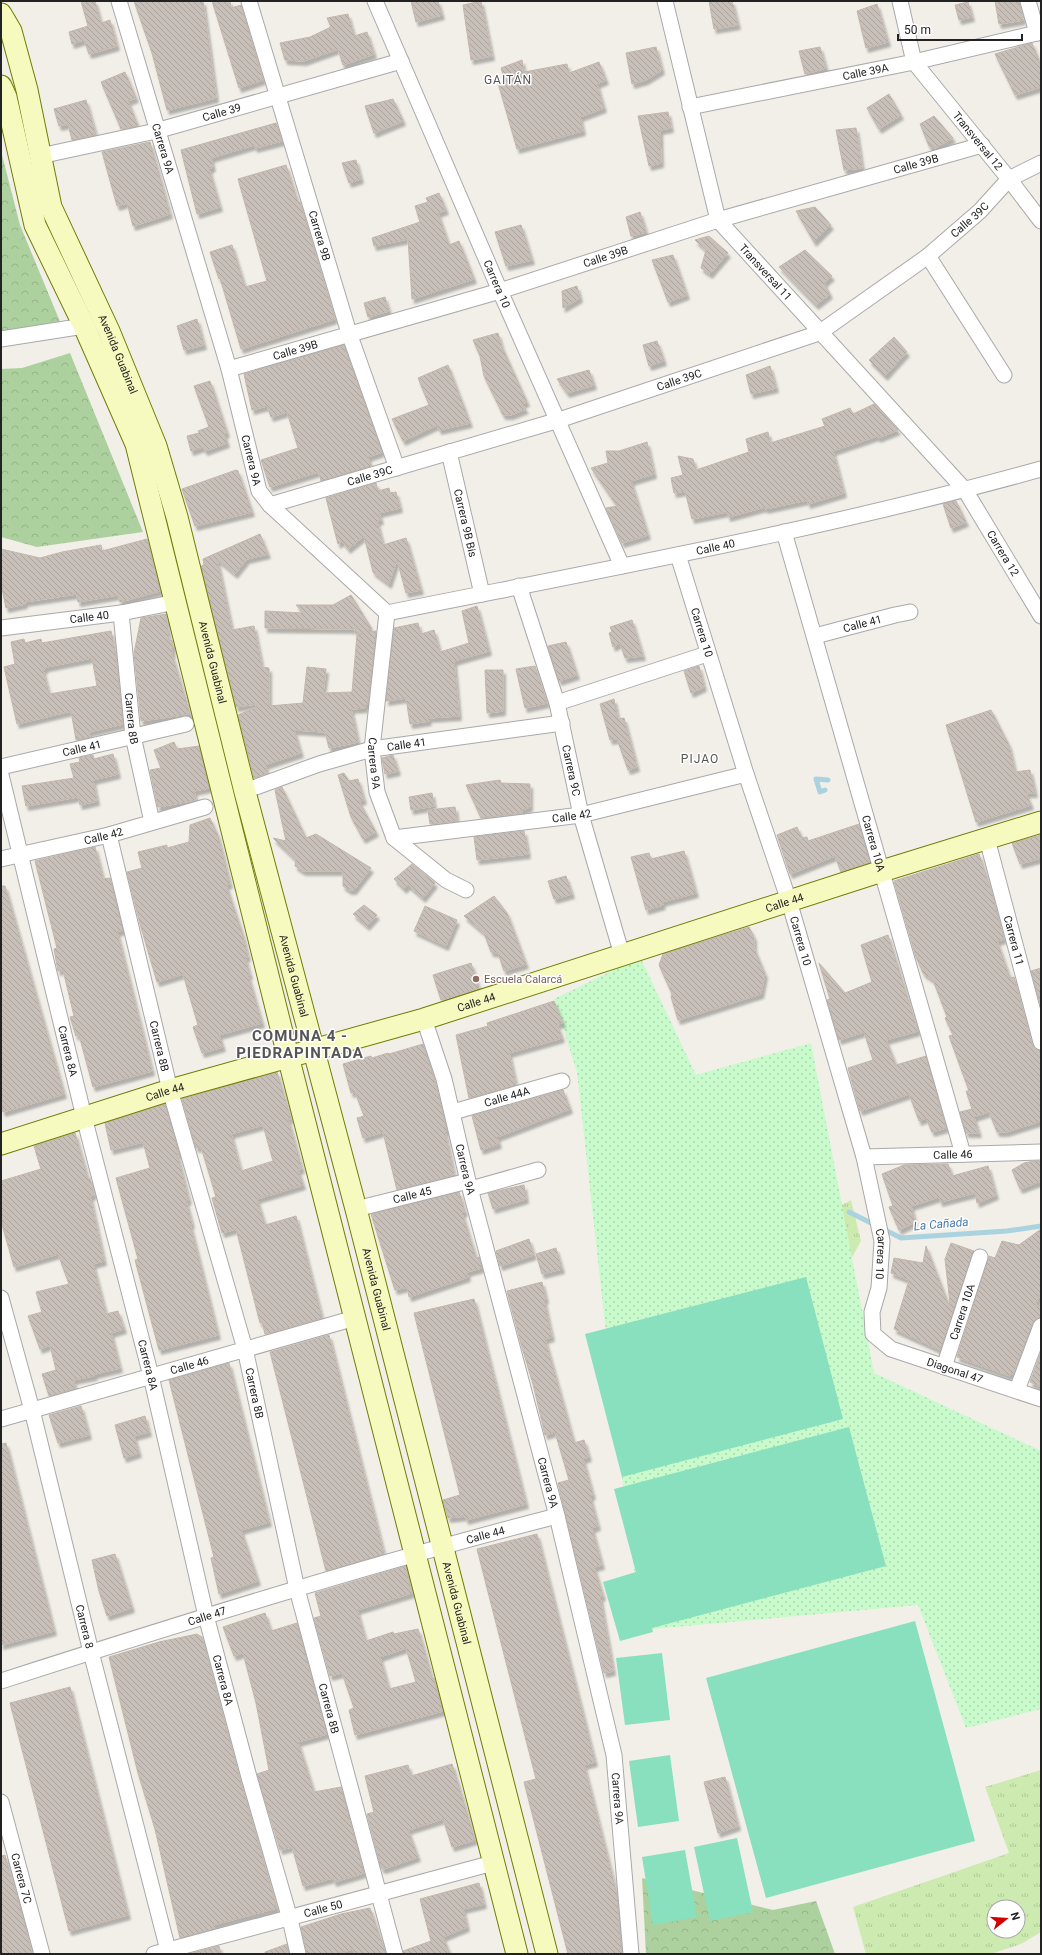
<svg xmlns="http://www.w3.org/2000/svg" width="1042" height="1955" viewBox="0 0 1042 1955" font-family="Roboto,sans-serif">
  <defs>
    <pattern id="grass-tufts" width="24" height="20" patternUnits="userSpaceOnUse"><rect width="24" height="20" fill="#cdebb0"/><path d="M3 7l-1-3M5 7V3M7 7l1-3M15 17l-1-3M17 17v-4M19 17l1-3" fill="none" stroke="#b0c997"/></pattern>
    <pattern id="forest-crowns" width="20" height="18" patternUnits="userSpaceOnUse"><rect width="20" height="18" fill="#add19e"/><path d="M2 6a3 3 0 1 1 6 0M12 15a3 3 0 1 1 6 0" fill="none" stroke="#95b388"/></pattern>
    <pattern id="park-dots" width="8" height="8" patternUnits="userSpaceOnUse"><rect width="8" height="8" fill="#c8facc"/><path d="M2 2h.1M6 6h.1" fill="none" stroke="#acd6af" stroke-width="1.8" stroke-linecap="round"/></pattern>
    <pattern id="building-back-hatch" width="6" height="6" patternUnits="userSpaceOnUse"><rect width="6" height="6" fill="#c7bfb8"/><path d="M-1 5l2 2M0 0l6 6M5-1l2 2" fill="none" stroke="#aba49e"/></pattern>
    <filter id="shadow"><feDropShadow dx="2.5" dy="4.5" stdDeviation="1" flood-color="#0004"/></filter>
  </defs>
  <rect width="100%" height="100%" fill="#f2efe9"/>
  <path fill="url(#grass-tufts)" fill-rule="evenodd" d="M851 1200 861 1241 840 1279 792 1232Z
    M1041 1770V1932L1021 1944 991 1954H866L853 1907 1009 1853 985 1787ZM994 1907H1018V1931H994Z"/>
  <path fill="url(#forest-crowns)" d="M1 151 20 225 61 324 1 336Z
    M70 353 143 532 37 547 1 537V369L22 368Z
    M642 1878 773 1910 816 1901 835 1954H646Z"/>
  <path fill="url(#park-dots)" d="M640 957 696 1075 811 1043 874 1373 1041 1451V1709L966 1728 918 1605 642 1630 622 1477 577 1072 554 999Z"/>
  <path fill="#88e0be" d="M806 1277 843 1419 622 1477 585 1334Z
    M849 1427 886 1566 652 1628 653 1632 620 1641 603 1582 636 1572 614 1489Z
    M915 1621 975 1841 766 1898 706 1678Z
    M662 1653 670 1720 625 1725 616 1658Z
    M670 1755 679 1821 638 1827 629 1761Z
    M737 1838 753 1912 710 1921 694 1847Z
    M685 1850 697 1917 653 1925 642 1857Z"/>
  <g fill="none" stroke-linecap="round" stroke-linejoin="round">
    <path stroke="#aad3df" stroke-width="5" d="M825 790 820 792 816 779 828 780
      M849 1212 901 1238 1007 1231 1041 1226"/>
  </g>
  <path fill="url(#building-back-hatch)" stroke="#c4b6ab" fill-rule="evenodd" filter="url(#shadow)" d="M81 1H95L101 23 110 20 117 46 89 54 84 40 72 44 69 32 88 26Z
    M134 1H203L216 98 167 110 152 53Z
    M212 1H230L231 8 241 5 263 80 239 88Z
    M411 1H438L442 15 416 22Z
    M481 1 492 56 471 60 463 5Z
    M709 1H732L738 25 714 29Z
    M995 1H1019L1023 20 999 24Z
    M968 2 972 17 959 20 955 5Z
    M877 4 888 42 866 48 857 11Z
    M348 14 354 36 367 32 374 54 343 65 338 49 304 61 285 60 280 43 310 37 331 27 327 18Z
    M1032 43 1041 66V87L1015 95 995 54Z
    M656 47 662 70 646 80 632 84 626 53Z
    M820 47 826 68 805 74 799 51Z
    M522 60 524 72 567 64 569 73 599 62 606 80 597 84 604 108 580 117 583 131 517 149 498 83 505 81 501 68Z
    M125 72 136 98 128 101 138 126 121 129 101 82Z
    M889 94 901 115 879 129 867 108Z
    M393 99 403 121 374 133 365 106Z
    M86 100 96 135 72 140 68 124 59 126 54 109Z
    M668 112 671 128 660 130 661 163 649 166 638 116Z
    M934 116 953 138 935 148 929 146 920 124Z
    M276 123 282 141 255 148 254 145 211 158 213 167 209 169 220 207 197 214 181 150Z
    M856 128 862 168 844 170 836 130Z
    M150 142 170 214 133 226 127 203 117 206 102 152Z
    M356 160 361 179 349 183 342 163Z
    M286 165 298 202H300L335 319 241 349 220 278 219 279 210 252 232 245 245 287 267 281 238 179Z
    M439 193 446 210 438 213 449 245 459 241 474 279 412 299 408 239 374 246 372 238 420 222 415 206 428 202 426 198Z
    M815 207 831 225 814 242 796 211Z
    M640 212 646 232 631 236 626 217Z
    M521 225 532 260 506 266 495 232Z
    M709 236 728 253 710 274 701 268 706 250 695 240Z
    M805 250 832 276 824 283 830 294 816 305 779 267Z
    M673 255 687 295 668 302 652 260Z
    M577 286 580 298 563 308 562 291Z
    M385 297 389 311 368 317 364 303Z
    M197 319 204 345 184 350 177 326Z
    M498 333 502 347 527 402 522 404 526 409 511 415H503L484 376 480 356 473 340Z
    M894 337 907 352 885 376 869 360Z
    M657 341 664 361 649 366 643 345Z
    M344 345 382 452 368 457 371 466 321 481 319 473 321 471 270 487 261 460 298 448 287 412 271 417 267 406 252 410 244 374Z
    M448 365 470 423 439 430 437 425 403 441 392 419 429 405 418 378Z
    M770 366 776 388 751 394 746 375Z
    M589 370 594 385 567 393 557 379Z
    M210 381 227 433 224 434 227 443 205 451 203 447 191 451 187 436 199 433 198 431 209 427 194 386Z
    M874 404 898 430 878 438 877 436 833 451 844 493 808 504 807 500 765 509V507L728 517 727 512 692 519 685 491 674 493 671 478 683 475 678 456 693 459 696 470 749 452 746 439 768 432 770 443 825 426 822 419 850 408 853 414Z
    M647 442 654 474 631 481 648 535 622 543 606 508 617 506 591 468 608 463 606 451H619Z
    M236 470 238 471 252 512 195 526 182 489Z
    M376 483 378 491 389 488 390 493 396 492 400 508 379 513 381 520 377 521 383 545 406 538 421 590 406 593 397 560 389 584 373 572 364 536 348 549 342 541 338 544 326 498Z
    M956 501 966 522 951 528 943 504Z
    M260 534 268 554 247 559 235 574 217 559 232 630 254 626 262 667 269 668V706L303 703 307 667 326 669 323 693 352 692 357 635 362 634 355 633V629L265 628V611L303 613 296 605H333L351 595 372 629H369L368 632 376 631 368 704 365 705V708L351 709 358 742 329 748 325 732 294 730 301 753 265 765 268 773 254 778 238 715 256 707V704L236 707 201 566 204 565 203 559Z
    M147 539 160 591 120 602 118 595 78 602 77 594 24 602 25 604 6 608 1 584V549L40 558 62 552 101 545 102 551Z
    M477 606 489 651 454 661 459 716 428 718 429 721 410 724 406 698 386 701 394 628 418 623 421 634 434 630 440 652 469 643 462 611Z
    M166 614 169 640 173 641 172 655 190 714 141 721 134 653 141 618Z
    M632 620 643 656 625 658 620 643 613 647 609 633 612 632 610 627Z
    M111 631 116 655 123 724 89 732 90 737 76 740 71 711 17 724 4 667 15 664 11 642 24 639 25 643 41 639 42 643ZM92 658 97 686 49 694 43 670 47 667Z
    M566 642 577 675 559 681 548 646Z
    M535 666 547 703 525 708 516 669Z
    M699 666 704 687 691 693 684 671Z
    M485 670H503V711L487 713Z
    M614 699 618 719 624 718 637 767 628 770 617 739 610 740 600 704Z
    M991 710 1009 745 1015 772 1030 770 1035 793H1026L1031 805 976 822 946 725Z
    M174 742 177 749 199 746 209 788 194 791 196 800 158 807 150 770 161 768 154 750Z
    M113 754 118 774 93 780 97 801 80 805 78 797 26 806 22 786 74 778 70 764 80 762 79 758 93 755 94 759Z
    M393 755 398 771 385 774 382 758Z
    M344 773 349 781 358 779 364 800 359 801 376 832 363 839 351 817 338 775Z
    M500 780 501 783 530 784V807L522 810V813L481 818 466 785Z
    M282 787 306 838 316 834 371 868 354 890H349L343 886V871H303L295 866 296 860 273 838 286 841 275 790Z
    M432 793 434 806 411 810 409 797Z
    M455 807 457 821 430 824 428 810Z
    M210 818 218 836 230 884 226 885 243 936 248 957H245L250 975H248L262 1023 219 1035 223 1047 202 1053 193 1027 198 1025 183 974 157 982 140 924 127 872 142 868 138 852 167 845V848L189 842 190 825Z
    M859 824 870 862 841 872 835 856 790 874 777 835 797 827 802 838 807 837 808 841Z
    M524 831 528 854 477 860 474 837Z
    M1041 835V858L1020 864 1012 843Z
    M95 847 103 879 110 878 123 930 117 932 152 1071 93 1087 79 1035 76 1036 70 1017 74 1016 63 970 58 971 54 949 57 948 35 861Z
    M684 851 696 893 662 902 663 905 646 910 631 857 649 853 651 859Z
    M979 854 991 890 1004 939 997 941 1010 978 1014 977 1032 1044 1035 1049 1041 1051V1121L1006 1132H997L989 1112 974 1117 979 1133H966L960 1112 972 1109 966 1091H969L949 1036 953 1035 945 1018 947 1017 933 980 923 973 916 957 894 881Z
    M412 864 435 883 423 898 408 885 404 889 394 879Z
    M566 876 572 894 554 899 548 881Z
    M1 886H5L64 1094 3 1112 1 1105Z
    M494 896 507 913 526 964 504 971 498 953 491 952 484 933 464 916Z
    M364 905 377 915 367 926 353 914Z
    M425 906 457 920 446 946 414 931Z
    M749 927 754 937V948L765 974 761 994 678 1020 671 997 672 994 659 965 663 954Z
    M888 935 918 1031 886 1040 896 1065 926 1056 946 1128 932 1132 926 1118 919 1121 909 1094 860 1111 848 1068 873 1060 864 1032 839 1040 827 1000 830 999 819 963 845 993 872 982 861 945Z
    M471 963 479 988 441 1000 433 975Z
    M1041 968V1007L1031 971Z
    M554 1001 563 1023 557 1024 562 1038 509 1053 516 1085 469 1098 456 1035 488 1026 487 1023Z
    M423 1044 435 1081 447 1130 445 1131 454 1175 397 1190 383 1132 363 1138 357 1118 364 1116 355 1092 351 1093 343 1064 371 1056 372 1058 388 1053 389 1054Z
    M277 1072 291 1119H288L302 1169 298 1170 303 1185 257 1199 265 1225 296 1216 322 1318 265 1334 262 1322 260 1323 236 1229 222 1233 212 1198 216 1197 201 1147 196 1148 182 1099ZM263 1125 273 1161 241 1171 231 1134Z
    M563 1090 570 1109 497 1137 499 1144 481 1150 472 1116Z
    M165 1104 179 1153H177L189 1200 186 1201 192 1224H190L218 1335 159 1350 135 1260 138 1259 116 1178 150 1168 143 1142 111 1150 105 1123Z
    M75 1133 88 1179 90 1178 94 1195 90 1196 104 1261 93 1264 106 1314 118 1311 124 1329 111 1333 120 1368 95 1374 94 1376 73 1380 76 1388 49 1396 42 1374 56 1370 50 1345 40 1349 28 1316 42 1312 36 1292 69 1284 58 1254 14 1267 1 1221V1181L41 1169 34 1146Z
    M1034 1161H1041V1181L1020 1189 1012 1170 1024 1163Z
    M948 1164 952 1176 988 1166 996 1195 977 1203 975 1193 940 1202 939 1197 911 1206 915 1222 899 1230 889 1207 893 1206 882 1174 904 1165Z
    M524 1185 526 1199 493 1209 488 1193Z
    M459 1192 465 1212 462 1213 476 1258 479 1257 482 1268 467 1272 468 1277 409 1297 407 1287 395 1290 371 1214Z
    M1041 1229V1292L1035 1306 1041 1307V1317L1036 1319 1033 1323 1013 1374 1011 1373 1010 1376 957 1357 989 1256 995 1258 1002 1241 1019 1245Z
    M529 1239 534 1255 500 1266 496 1251Z
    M951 1243 974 1251 940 1350 894 1329 909 1280 891 1273 894 1258 923 1263 926 1246 948 1303H950L945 1259Z
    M556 1248 562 1269 542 1274 536 1254Z
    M542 1282 546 1299 544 1300 552 1337 545 1339 574 1443 584 1440 589 1457 583 1459 593 1495 590 1496 598 1526 592 1528 602 1565 594 1567 603 1596 600 1597 613 1671 604 1673 558 1483 569 1480 555 1432 545 1435 533 1384 521 1344 507 1291Z
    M474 1299 526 1504 466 1520 465 1516 448 1518 443 1500 460 1495 414 1313Z
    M329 1335 384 1554 326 1571 270 1352Z
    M1041 1352V1387L1030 1382Z
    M229 1363 269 1522 241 1530 258 1581 219 1594 211 1558 214 1557 169 1380Z
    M81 1406 89 1435 58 1443 49 1415Z
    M145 1416 149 1432 134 1436 139 1453 124 1458 115 1425Z
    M6 1443 54 1631 1 1645V1444Z
    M537 1534 595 1762 584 1765 617 1895 622 1954H568L524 1782 536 1779 477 1549Z
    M115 1554 132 1608 107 1616 99 1591 92 1560Z
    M406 1566 412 1593 357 1610 366 1641 393 1632 394 1634 418 1629 432 1678H434L443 1711 355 1735 349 1710 354 1708 342 1673 330 1676 314 1618 321 1616 315 1593ZM406 1648 416 1682 389 1689 380 1657Z
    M265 1613 271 1631 297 1623 327 1734 298 1742 314 1792 341 1787 364 1873 334 1882 333 1878 303 1886 292 1847 280 1850 257 1774 269 1770 256 1703 243 1653 234 1656 223 1627Z
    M197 1634 202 1637 240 1779 277 1908 213 1925 214 1929 180 1938 155 1829 138 1773 109 1657 159 1642Z
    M70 1687 128 1915 69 1931 10 1703Z
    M452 1764 475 1840 452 1847 443 1819 408 1830 418 1857 384 1869 381 1868 367 1814 374 1812 365 1776 408 1765 411 1776Z
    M725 1777 738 1826 718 1833 704 1782Z
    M5 1855 23 1917 32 1954H1V1856Z
    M479 1883 484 1904 463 1909 467 1927 443 1937 450 1954H404L403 1951 431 1941 420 1899Z
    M370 1908 386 1954H354L353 1949 337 1954H307L301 1927 341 1914Z
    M287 1944 289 1954H265V1952Z
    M219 1946 221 1954H189Z"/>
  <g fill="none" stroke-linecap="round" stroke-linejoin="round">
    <defs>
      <g id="street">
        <path id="s1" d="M119 1 229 369 259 491 270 505 387 613 372 749 377 792 394 838 446 880 466 890"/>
        <path id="s2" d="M249 1 349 333 397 468"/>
        <path id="s3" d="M375 1 500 291 622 566"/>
        <path id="s4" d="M665 1 718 220 965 490 1041 616"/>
        <path id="s5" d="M900 1 914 62 1009 179 1041 221"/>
        <path d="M1028 1 1037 33"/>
        <path id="s6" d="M690 107 914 62 1041 32"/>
        <path id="s7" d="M40 156 156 131 401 61"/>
        <path d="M928 256 1004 375"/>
        <path d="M1 339 84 326"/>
        <path id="s8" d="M229 369 500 291 718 220 982 145"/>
        <path id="s9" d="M449 452 482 594"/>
        <path id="s10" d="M270 505 559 420 819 333 928 256 980 211 1009 179 1041 163"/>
        <path id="s11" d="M784 532 963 1154"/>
        <path id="s12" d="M678 555 746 774 789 901 864 1157 882 1241 879 1288 872 1312 873 1334 891 1349 1041 1399"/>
        <path id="s13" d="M519 586 557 703 581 815 622 955"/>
        <path id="s14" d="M121 613 133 736 152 822"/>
        <path id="s15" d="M387 613C606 569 826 529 1041 469"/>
        <path id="s16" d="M1 628 121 613 176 602"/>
        <path id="s17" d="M815 636 895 615 910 612"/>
        <path d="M557 703 707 654"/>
        <path id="s18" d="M1 767 186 724"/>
        <path id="s19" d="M1 775 84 1117 151 1376 206 1616 249 1777 290 1919 298 1954"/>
        <path id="s20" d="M256 787 319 764 372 749 562 723"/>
        <path id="s21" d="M109 835 170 1090 245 1349 297 1589 395 1954"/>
        <path id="s22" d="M394 838 581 815 746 774"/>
        <path id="s23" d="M987 839 1041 1042"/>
        <path id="s24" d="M1 859 109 835 205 807"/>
        <path id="s25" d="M424 1019 444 1079 468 1181 557 1516 614 1755 631 1954"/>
        <path id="s26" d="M453 1112 562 1081"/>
        <path id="s27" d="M864 1157 1041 1152"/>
        <path d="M471 1189 538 1170"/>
        <path id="s28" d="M356 1209 468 1181"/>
        <path id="s29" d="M1 1298 32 1410 91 1652 169 1954"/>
        <path id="s30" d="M944 1367 980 1257"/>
        <path d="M1017 1390 1041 1326"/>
        <path id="s31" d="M1 1419 355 1318"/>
        <path id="s32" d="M1 1681C185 1622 370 1564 557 1516"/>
        <path id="s33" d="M1 1802 42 1954"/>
        <path id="s34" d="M154 1954 493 1863"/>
      </g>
      <g id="secondary">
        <path id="s35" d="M1 14 11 31 27 90 51 207 109 331 156 446 177 517 245 792 356 1209 547 1954"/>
        <path d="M1 86 6 97 35 225 84 326 136 444 288 1056 517 1954"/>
        <path id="s36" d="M1 1144 170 1090 424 1019 882 871 1041 822"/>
      </g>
    </defs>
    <use href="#street" stroke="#a9a9a9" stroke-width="17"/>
    <use href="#secondary" stroke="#707d05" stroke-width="23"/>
    <use href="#street" stroke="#fff" stroke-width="15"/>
    <use href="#secondary" stroke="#f7fabf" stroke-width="21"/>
  </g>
  <circle fill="#8d6e63" stroke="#fff" stroke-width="1.5" cx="476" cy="979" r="4"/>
  <g text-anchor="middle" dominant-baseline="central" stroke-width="3" stroke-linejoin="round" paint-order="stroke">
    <g font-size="11" fill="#222" stroke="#fff">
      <text stroke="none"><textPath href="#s6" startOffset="179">Calle 39A</textPath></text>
      <text stroke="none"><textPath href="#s7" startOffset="187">Calle 39</textPath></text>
      <text stroke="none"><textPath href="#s5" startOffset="164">Transversal 12</textPath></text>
      <text stroke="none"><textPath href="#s1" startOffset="154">Carrera 9A</textPath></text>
      <text stroke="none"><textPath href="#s8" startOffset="717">Calle 39B</textPath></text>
      <text stroke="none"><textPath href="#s10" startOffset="764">Calle 39C</textPath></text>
      <text stroke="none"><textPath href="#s2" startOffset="245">Carrera 9B</textPath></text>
      <text stroke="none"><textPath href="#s8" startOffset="393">Calle 39B</textPath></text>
      <text stroke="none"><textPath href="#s4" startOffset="296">Transversal 11</textPath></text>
      <text stroke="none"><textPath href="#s3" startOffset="308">Carrera 10</textPath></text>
      <text stroke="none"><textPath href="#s8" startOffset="69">Calle 39B</textPath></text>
      <text stroke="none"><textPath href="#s35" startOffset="362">Avenida Guabinal</textPath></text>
      <text stroke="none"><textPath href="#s10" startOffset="428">Calle 39C</textPath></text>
      <text stroke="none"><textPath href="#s1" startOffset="478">Carrera 9A</textPath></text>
      <text stroke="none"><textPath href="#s10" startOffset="104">Calle 39C</textPath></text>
      <text stroke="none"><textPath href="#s9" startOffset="73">Carrera 9B Bis</textPath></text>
      <text stroke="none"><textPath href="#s15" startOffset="335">Calle 40</textPath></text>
      <text stroke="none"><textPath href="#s4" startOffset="665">Carrera 12</textPath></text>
      <text stroke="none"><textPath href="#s16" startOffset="89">Calle 40</textPath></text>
      <text stroke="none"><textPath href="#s17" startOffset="49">Calle 41</textPath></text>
      <text stroke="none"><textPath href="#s12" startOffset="81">Carrera 10</textPath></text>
      <text stroke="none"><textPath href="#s35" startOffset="685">Avenida Guabinal</textPath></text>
      <text stroke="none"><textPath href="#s14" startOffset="106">Carrera 8B</textPath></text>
      <text stroke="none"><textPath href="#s20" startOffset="157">Calle 41</textPath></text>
      <text stroke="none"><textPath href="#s18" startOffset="83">Calle 41</textPath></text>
      <text stroke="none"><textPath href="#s1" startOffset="838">Carrera 9A</textPath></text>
      <text stroke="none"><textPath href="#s13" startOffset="192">Carrera 9C</textPath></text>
      <text stroke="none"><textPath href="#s22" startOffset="179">Calle 42</textPath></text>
      <text stroke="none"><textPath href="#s24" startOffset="105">Calle 42</textPath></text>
      <text stroke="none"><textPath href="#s11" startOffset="324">Carrera 10A</textPath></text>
      <text stroke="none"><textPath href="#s36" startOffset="820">Calle 44</textPath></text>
      <text stroke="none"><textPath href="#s23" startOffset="105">Carrera 11</textPath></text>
      <text stroke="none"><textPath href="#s12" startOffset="405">Carrera 10</textPath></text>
      <text stroke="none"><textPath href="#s35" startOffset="1009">Avenida Guabinal</textPath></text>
      <text stroke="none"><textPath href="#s36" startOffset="496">Calle 44</textPath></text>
      <text stroke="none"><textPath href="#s21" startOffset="217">Carrera 8B</textPath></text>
      <text stroke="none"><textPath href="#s19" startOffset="284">Carrera 8A</textPath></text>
      <text stroke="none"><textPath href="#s36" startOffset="172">Calle 44</textPath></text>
      <text stroke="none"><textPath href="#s26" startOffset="56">Calle 44A</textPath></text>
      <text stroke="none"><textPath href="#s27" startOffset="89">Calle 46</textPath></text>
      <text stroke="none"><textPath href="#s25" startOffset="156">Carrera 9A</textPath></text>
      <text stroke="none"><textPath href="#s28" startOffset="58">Calle 45</textPath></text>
      <text stroke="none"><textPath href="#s12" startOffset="729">Carrera 10</textPath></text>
      <text stroke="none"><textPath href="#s35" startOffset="1333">Avenida Guabinal</textPath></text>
      <text stroke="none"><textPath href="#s30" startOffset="58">Carrera 10A</textPath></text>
      <text stroke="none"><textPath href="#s19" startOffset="608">Carrera 8A</textPath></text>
      <text stroke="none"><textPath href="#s31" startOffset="196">Calle 46</textPath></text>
      <text stroke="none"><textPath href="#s12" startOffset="901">Diagonal 47</textPath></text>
      <text stroke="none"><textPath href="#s21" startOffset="577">Carrera 8B</textPath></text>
      <text stroke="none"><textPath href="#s25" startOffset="480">Carrera 9A</textPath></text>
      <text stroke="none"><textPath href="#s32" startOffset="506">Calle 44</textPath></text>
      <text stroke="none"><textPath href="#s35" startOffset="1657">Avenida Guabinal</textPath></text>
      <text stroke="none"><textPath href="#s32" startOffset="216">Calle 47</textPath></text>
      <text stroke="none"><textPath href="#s29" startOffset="339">Carrera 8</textPath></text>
      <text stroke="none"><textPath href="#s19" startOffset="932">Carrera 8A</textPath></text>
      <text stroke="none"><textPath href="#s21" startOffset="901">Carrera 8B</textPath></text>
      <text stroke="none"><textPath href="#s25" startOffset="804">Carrera 9A</textPath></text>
      <text stroke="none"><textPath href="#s33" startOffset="79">Carrera 7C</textPath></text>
      <text stroke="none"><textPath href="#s34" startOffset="175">Calle 50</textPath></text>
    </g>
    <g font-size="11" fill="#785e54" stroke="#fff" text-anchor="start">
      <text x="484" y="979">Escuela Calarcá</text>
    </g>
    <g font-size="12" letter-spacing="1" fill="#555" stroke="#fff">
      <text x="508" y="80">GAITÁN</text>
      <text x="700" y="759">PIJAO</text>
    </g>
    <g font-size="12" font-style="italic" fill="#4a7aab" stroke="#fff">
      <text transform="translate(941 1224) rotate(-5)">La Cañada</text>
    </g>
    <g font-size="15" font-weight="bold" letter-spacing="1" fill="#555" stroke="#fff">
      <text x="300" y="1036">COMUNA 4 -<tspan x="300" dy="17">PIEDRAPINTADA</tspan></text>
    </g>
  </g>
  <rect width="1042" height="1955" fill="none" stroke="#222222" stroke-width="4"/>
  <g transform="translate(1006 1919) rotate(73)"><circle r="19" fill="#ffffff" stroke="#a7a7a7"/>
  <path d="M0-3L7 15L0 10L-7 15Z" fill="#d40000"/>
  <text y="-6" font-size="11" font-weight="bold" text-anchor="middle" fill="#222222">N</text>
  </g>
  <path d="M898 34v6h124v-6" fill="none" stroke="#222222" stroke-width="2"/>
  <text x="904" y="34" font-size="12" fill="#222222" stroke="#ffffff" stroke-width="3" paint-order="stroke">50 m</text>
</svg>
